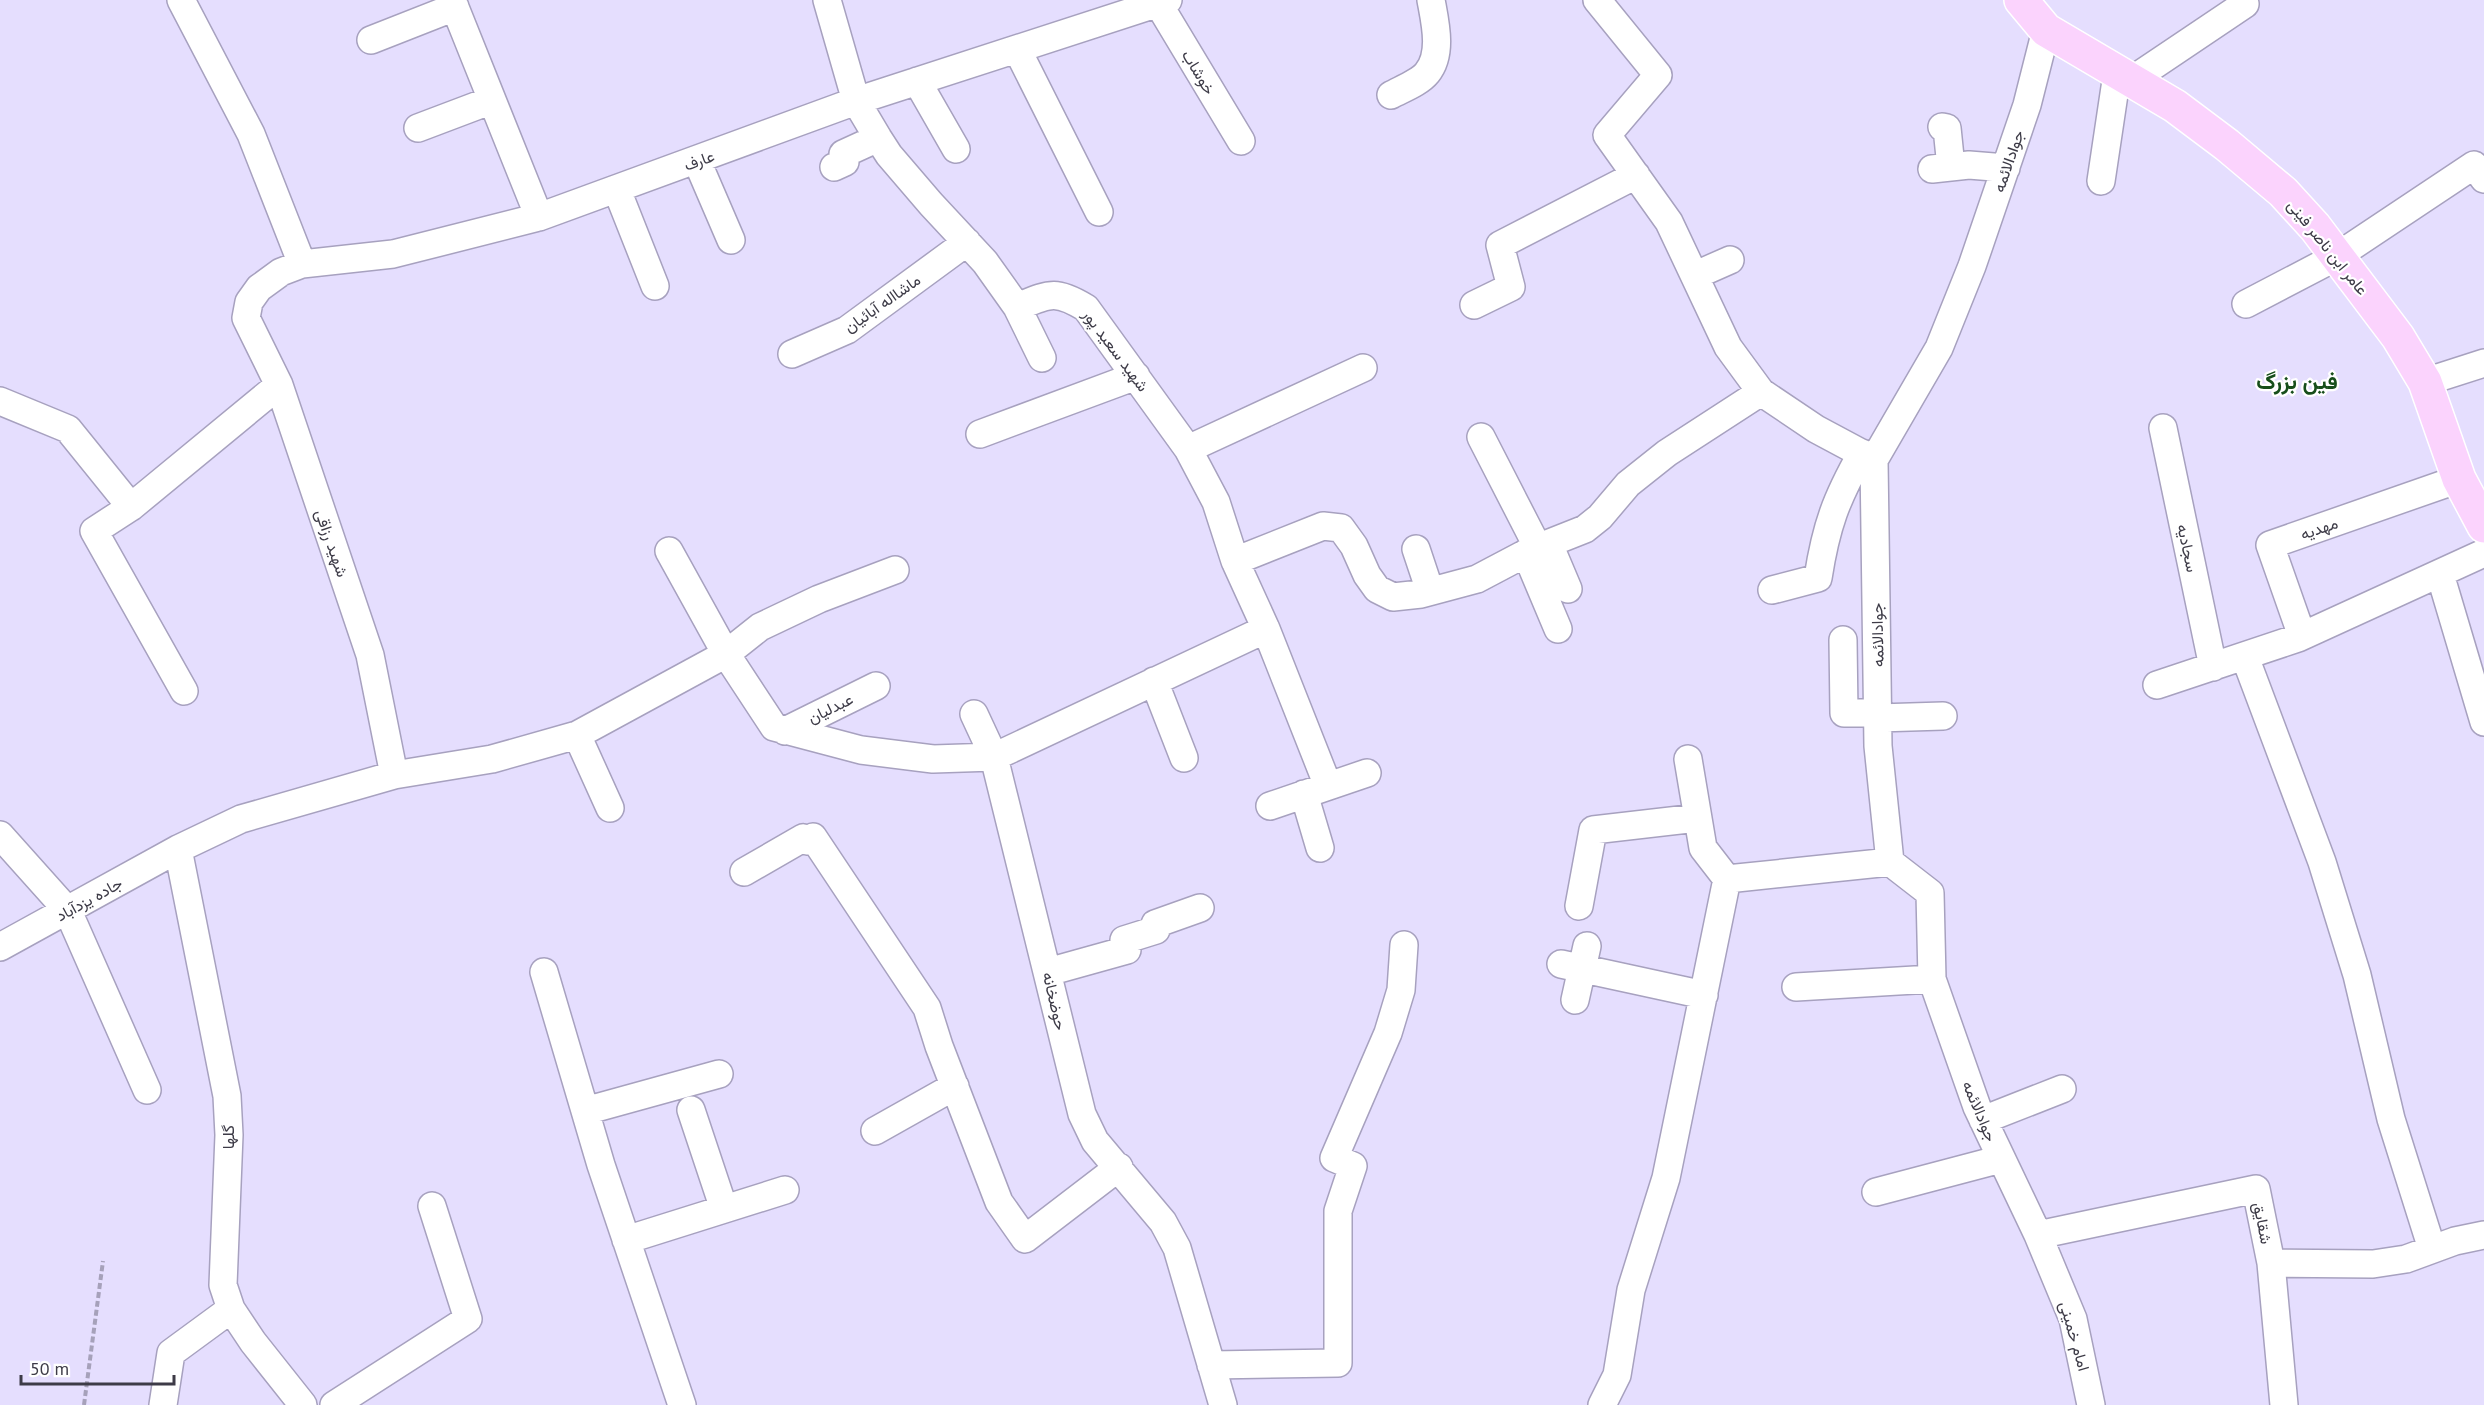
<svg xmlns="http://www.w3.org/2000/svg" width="2484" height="1405" viewBox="0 0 2484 1405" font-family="'PT Sans',Vazirmatn,sans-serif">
  <rect width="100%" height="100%" fill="#e5defe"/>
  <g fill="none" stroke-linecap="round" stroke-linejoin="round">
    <defs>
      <path id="minor" d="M181 0 251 134 302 264
        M452 0 539 217
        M827 0 856 101 878 138 889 155 931 204 985 262 1017 307C1049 294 1055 289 1086 308L1188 449 1216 502 1235 561
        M1597 0 1658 75 1607 135 1669 222 1728 347 1761 392
        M1158 3 1241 141
        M2046 30 2027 105 1972 266 1939 348 1874 460 1878 746 1890 862 1930 893 1932 979 1977 1107 2038 1235 2073 1319 2091 1405
        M371 40 455 7
        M1017 49 1099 212
        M2132 80 2245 4
        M917 81 956 149
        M1391 95C1402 89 1420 82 1427 73 1443 54 1435 22 1431 0
        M1942 127 1947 128 1951 167
        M418 128 492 100
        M697 161 731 240
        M834 167 845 162 843 154 878 138
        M1932 169 1969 165 2006 168
        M2101 181 2117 74
        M617 190 655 286
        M1696 275 1730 260
        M2246 304 2336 257 2474 165 2484 179
        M1474 305 1511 287 1500 245 1636 175
        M1017 307 1042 358
        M792 354 847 330 967 242
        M2425 382 2484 363
        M0 401 68 429 131 507
        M2163 428 2213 667
        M980 434 1136 376
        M1481 437 1538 548
        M1188 449 1363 368
        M1549 544 1568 589
        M1416 549 1430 591
        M669 551 726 654 760 627 819 599 895 570
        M1526 553 1558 629
        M2440 574 2484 722
        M1772 590 1818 578C1826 526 1836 499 1862 453
        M1266 629 1328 786
        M2302 636 2270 545 2459 479
        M1843 640 1844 713H1878
        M2245 657 2322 862 2357 975 2391 1119 2432 1249
        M1154 681 1184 758
        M2157 685 2298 638 2484 553
        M184 691 94 531 131 507 279 385
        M974 714 994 757 1082 1114 1095 1141 1163 1222 1177 1248 1223 1405
        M1878 718 1943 716
        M785 731 876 686
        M577 735 610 808
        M1688 759 1703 848 1727 879
        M394 775 370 655 279 385 246 318 249 302 259 288 281 272 302 264 393 254 539 217 856 101 1168 0
        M1304 794 1320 848
        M1270 806 1367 773
        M0 835 68 911 147 1090
        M178 849 227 1096 229 1135 223 1285 231 1309 253 1342 303 1405
        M744 872 803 838 807 841 813 837 927 1008 939 1046 999 1202 1025 1239 1119 1167
        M1579 906 1593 830 1697 818
        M0 947 178 849 241 819 394 775 492 759 577 735 726 654 774 727 861 750 933 759 994 757 1266 629 1235 561 1323 526 1341 528 1354 546 1367 575 1377 589 1393 597 1421 594 1477 579 1532 550 1585 529 1600 517 1628 484 1667 453 1761 392 1816 429 1874 460
        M1561 964 1704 995
        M544 972 601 1165 682 1405
        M1048 972 1127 950 1124 940 1156 930 1155 924 1200 908
        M1796 987 1932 979
        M1575 1000 1587 946
        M691 1110 724 1209
        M585 1111 719 1074
        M1983 1120 2062 1089
        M875 1131 955 1086
        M1876 1192 2001 1159
        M2038 1235 2256 1189 2271 1263 2373 1264 2406 1259 2455 1241 2484 1235
        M626 1240 785 1190
        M2271 1263 2284 1405
        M1211 1365 1338 1363V1211L1353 1166 1334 1158 1388 1033 1401 990 1404 945
        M163 1405 171 1353 231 1309
        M334 1405 468 1319 432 1206
        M1602 1405 1617 1375 1631 1290 1666 1178 1727 879 1890 862"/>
      <path id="major" d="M2021 0 2046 30 2175 106 2227 145 2283 192 2315 227 2398 337 2425 382 2459 479 2484 526"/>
    </defs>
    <use href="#minor" stroke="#a7a1bf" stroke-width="30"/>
    <use href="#major" stroke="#fff" stroke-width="36"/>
    <path stroke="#a6a1ba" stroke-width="4" stroke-dasharray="6 3" stroke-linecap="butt" d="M84 1405 103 1261"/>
    <use href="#minor" stroke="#fff" stroke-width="27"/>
    <use href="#major" stroke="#fbd3fd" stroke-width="33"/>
  </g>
  <g text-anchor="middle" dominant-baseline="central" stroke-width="4.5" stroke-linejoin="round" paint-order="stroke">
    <g font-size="16" fill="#3d3b47" stroke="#fff">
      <text transform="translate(1199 72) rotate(59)">خوشاب</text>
      <text transform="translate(699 160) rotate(-20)">عارف</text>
      <text transform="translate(2008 161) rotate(-71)">جوادالائمه</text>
      <text transform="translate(2328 247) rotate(51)">عامر ابن ناصر فینی</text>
      <text transform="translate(882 303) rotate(-35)">ماشااله آبائیان</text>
      <text transform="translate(1116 350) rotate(53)">شهید سعید پور</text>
      <text transform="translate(2319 528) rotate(-19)">مهدیه</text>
      <text transform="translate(332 543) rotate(71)">شهید رزاقی</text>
      <text transform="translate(2188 548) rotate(78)">سجادیه</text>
      <text transform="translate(1877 635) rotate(-91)">جوادالائمه</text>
      <text transform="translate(830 708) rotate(-26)">عبدلیان</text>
      <text transform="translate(89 899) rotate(-29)">جاده یزدآباد</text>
      <text transform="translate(1055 1001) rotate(77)">حوضخانه</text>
      <text transform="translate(1980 1111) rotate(67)">جوادالائمه</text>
      <text transform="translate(228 1137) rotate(-90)">گلها</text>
      <text transform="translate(2263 1223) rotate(79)">شقایق</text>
      <text transform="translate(2075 1336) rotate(74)">امام خمینی</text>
    </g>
    <g font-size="22" font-weight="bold" fill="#174e1b" stroke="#fff">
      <text x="2297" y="381">فین بزرگ</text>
    </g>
  </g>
  <path d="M21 1375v9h153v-9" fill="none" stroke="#3d3b47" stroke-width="3"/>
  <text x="30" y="1375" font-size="18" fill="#3d3b47" stroke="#ffffff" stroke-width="4.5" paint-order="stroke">50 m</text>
</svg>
